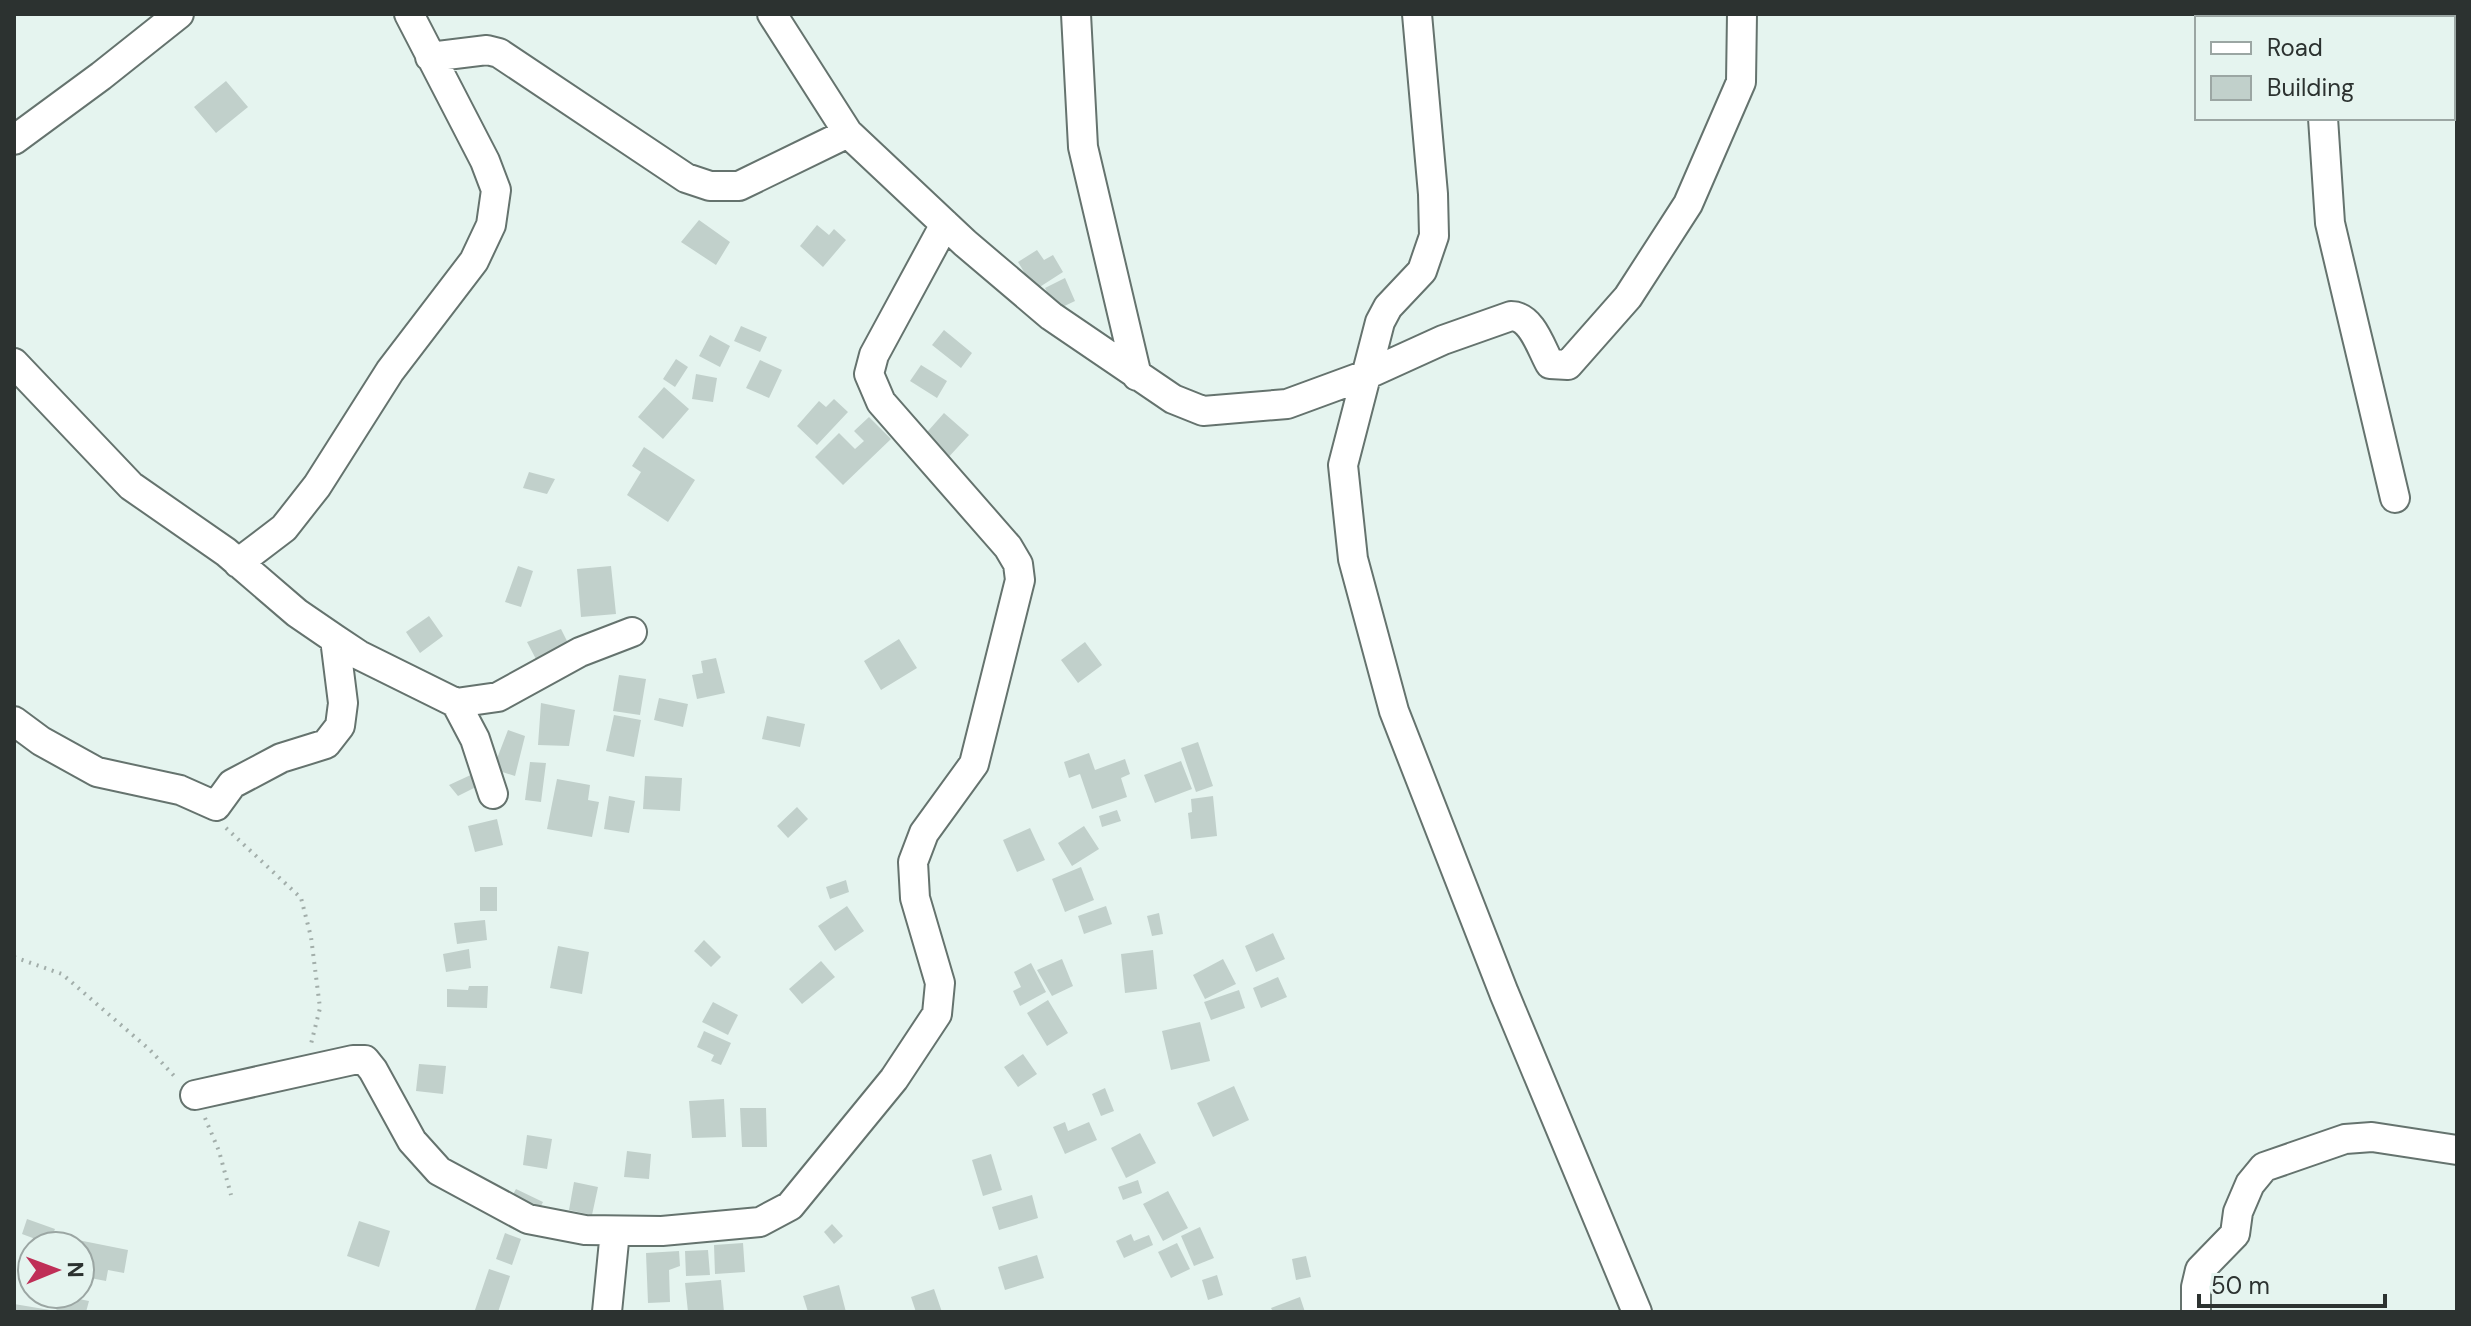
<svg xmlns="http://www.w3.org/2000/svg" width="2471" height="1326" viewBox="0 0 2471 1326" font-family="'DM Sans',sans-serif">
  <rect width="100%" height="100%" fill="#e5f4ef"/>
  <path fill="#c1d0cb" d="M226 81 248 107 216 133 194 107Z
    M699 220 730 242 716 265 681 242Z
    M817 225 829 235 834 229 846 240 823 267 800 246Z
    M1037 250 1044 260 1053 255 1063 272 1035 290 1018 262Z
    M1065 278 1075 301 1056 310 1045 288Z
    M741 326 767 337 760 352 734 341Z
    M944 330 972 353 961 368 932 345Z
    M710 335 730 346 720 367 699 356Z
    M676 359 688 367 675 387 663 379Z
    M760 360 782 370 769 398 746 388Z
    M921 365 947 381 937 398 910 381Z
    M696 374 717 378 713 402 692 399Z
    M664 387 689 409 663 439 638 417Z
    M834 399 848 412 817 445 797 426 819 401 826 407Z
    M944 413 969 435 945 461 921 439Z
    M869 417 891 439 843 485 815 457 839 433 855 449 864 441 854 431Z
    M644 447 695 480 668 522 627 495 641 472 632 466Z
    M529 472 555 479 547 494 523 488Z
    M518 566 533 571 521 607 505 602Z
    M611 566 616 614 581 617 577 569Z
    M429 616 443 636 420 653 406 632Z
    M561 629 570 647 537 661 527 642Z
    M899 639 917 668 881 690 864 661Z
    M1085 642 1102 665 1078 683 1061 660Z
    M716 658 725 693 697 699 692 675 703 673 701 661Z
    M619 675 646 679 640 715 613 711Z
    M659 698 688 704 683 727 654 720Z
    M541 703 575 710 569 746 538 745Z
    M614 715 641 720 634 757 606 751Z
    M767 716 805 724 800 747 762 739Z
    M508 730 525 736 515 776 493 769Z
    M1198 742 1213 786 1196 792 1181 748Z
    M1089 753 1095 770 1125 759 1130 774 1121 778 1127 797 1092 809 1080 774 1069 778 1064 762Z
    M1181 761 1192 789 1155 803 1144 775Z
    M530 762 546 763 541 802 525 800Z
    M475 773 480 785 458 796 449 785Z
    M645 776 682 778 680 811 643 809Z
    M557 779 590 785 588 800 599 802 592 837 547 829Z
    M609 796 635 801 629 833 604 829Z
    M1213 796 1217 836 1191 839 1188 813 1192 812 1191 799Z
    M797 807 808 819 788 838 777 826Z
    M1117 810 1121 821 1102 827 1099 816Z
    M497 819 503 845 475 852 468 826Z
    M1084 826 1099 849 1072 866 1058 843Z
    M1030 828 1045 860 1017 872 1003 840Z
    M1081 867 1094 900 1065 912 1052 879Z
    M846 880 849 892 830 899 826 887Z
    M480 887H497V911H480Z
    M847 906 864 931 835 951 818 926Z
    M1106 906 1112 924 1084 934 1078 916Z
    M1159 913 1163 934 1152 936 1147 916Z
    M485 920 487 940 457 944 454 923Z
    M1273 933 1285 959 1256 972 1245 946Z
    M704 940 721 957 711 967 694 951Z
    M558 946 589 952 582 994 550 988Z
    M469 949 471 968 446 972 443 954Z
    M1153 950 1157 989 1125 993 1121 954Z
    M1062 959 1073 986 1052 996 1037 970Z
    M1223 959 1236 984 1205 999 1193 975Z
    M821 961 835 977 802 1004 789 989Z
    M1031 963 1046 992 1020 1006 1013 991 1021 987 1014 972Z
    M1278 977 1287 997 1261 1008 1253 988Z
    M469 986H488L487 1008 447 1007V989L468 990Z
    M1239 990 1245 1008 1211 1020 1204 1002Z
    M1048 1000 1068 1033 1047 1046 1027 1013Z
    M713 1002 738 1015 728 1035 702 1022Z
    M1200 1022 1210 1061 1171 1070 1162 1031Z
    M704 1031 731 1043 721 1065 711 1061 714 1055 697 1047Z
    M1023 1054 1037 1074 1018 1087 1004 1067Z
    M419 1064 446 1066 443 1094 416 1091Z
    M1234 1086 1249 1120 1213 1137 1197 1103Z
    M1105 1088 1114 1111 1101 1116 1092 1094Z
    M724 1099 726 1137 692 1138 689 1101Z
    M740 1108H766L767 1147H742Z
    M1065 1122 1068 1131 1089 1122 1097 1140 1065 1154 1053 1127Z
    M1140 1133 1156 1163 1126 1178 1111 1148Z
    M527 1135 552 1139 547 1169 523 1165Z
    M627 1151 651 1154 649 1179 624 1177Z
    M991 1154 1002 1190 983 1196 972 1160Z
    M1138 1180 1142 1193 1123 1200 1118 1187Z
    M574 1182 598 1187 592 1215 569 1210Z
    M516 1189 543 1202 535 1218 508 1204Z
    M1168 1191 1188 1228 1163 1241 1143 1204Z
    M1032 1195 1038 1218 999 1230 992 1207Z
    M27 1219 55 1229 49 1244 22 1234Z
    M359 1221 390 1231 379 1267 347 1256Z
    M832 1224 843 1236 834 1244 824 1232Z
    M1200 1227 1214 1258 1194 1266 1181 1236Z
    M505 1233 521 1239 512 1265 496 1259Z
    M1131 1234 1134 1241 1149 1235 1153 1245 1124 1258 1116 1241Z
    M63 1237 128 1250 124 1273 108 1270 106 1281 80 1276V1246H61Z
    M743 1243 745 1272 715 1274 714 1245Z
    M1177 1243 1190 1269 1171 1278 1158 1252Z
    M708 1250 710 1275 686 1276 685 1251Z
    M679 1251 680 1266 669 1270 670 1302 648 1303 646 1253Z
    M1037 1255 1044 1278 1005 1290 998 1267Z
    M1306 1256 1311 1277 1296 1280 1292 1259Z
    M489 1269 510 1276 498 1312 475 1310Z
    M1217 1275 1223 1295 1208 1300 1202 1280Z
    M721 1280 724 1312H688L685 1283Z
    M839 1285 846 1312H808L803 1296Z
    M934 1289 942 1312H916L911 1297Z
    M59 1295 89 1301 86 1312H56Z
    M1300 1297 1305 1312H1273L1271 1308Z
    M14 1304 50 1310V1312H14Z"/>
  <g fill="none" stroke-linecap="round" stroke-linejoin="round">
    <defs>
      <path id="minor" d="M772 14 848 133 965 243 1051 316 1173 399 1203 411 1287 404 1366 375 1443 340 1511 316C1532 316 1541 348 1550 364L1568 365 1628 297 1688 204 1741 82 1742 14
        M1076 14 1083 147 1137 376
        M1417 14 1433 194 1434 236 1422 271 1388 307 1380 322 1343 465 1353 559 1394 711 1504 993 1637 1312
        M2322 14V18
        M430 57 487 50 499 53 686 178 710 186H739L848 133
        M2323 118 2330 223 2395 498
        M14 140 101 76 179 14
        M14 363 131 486 226 552 297 613 335 639 359 655 456 703 475 739 493 794
        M238 563 284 528 317 486 390 371 474 261 491 225 496 190 485 161 409 14
        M456 703 498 697 580 652 632 632
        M14 721 41 741 97 772 180 790 216 806 232 784 281 758 326 744 340 726 343 703 335 639
        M195 1095 353 1060H365L373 1070 412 1141 439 1171 528 1219 585 1230 662 1231 760 1222 790 1206 894 1079 937 1014 940 983 915 898 913 862 924 833 974 764 1020 580 1018 564 1008 547 881 402 869 374 874 355 945 224
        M607 1312 615 1231
        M2196 1312V1287L2200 1270 2235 1234 2238 1212 2250 1184 2264 1167 2345 1139 2372 1137 2457 1150"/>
    </defs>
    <use href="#minor" stroke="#65736e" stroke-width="32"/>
    <path stroke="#a2aeaa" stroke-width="4" stroke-dasharray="2 6" stroke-linecap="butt" d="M226 828 301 898 311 937 320 1008 311 1044
      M14 957 62 974 150 1050 177 1079
      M205 1118 219 1151 231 1195"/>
    <use href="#minor" stroke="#fff" stroke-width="28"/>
  </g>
  <rect width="2471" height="1326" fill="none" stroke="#2c3230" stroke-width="32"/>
  <rect x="2195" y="16" width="260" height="104" fill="#e5f4ef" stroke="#9ba6a3" stroke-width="2"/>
  <rect x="2211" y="42" width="40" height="12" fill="#ffffff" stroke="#9ba6a3" stroke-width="2"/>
  <text x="2267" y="56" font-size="24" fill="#2c3230">Road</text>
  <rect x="2211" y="76" width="40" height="24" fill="#c1d0cb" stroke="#9ba6a3" stroke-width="2"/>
  <text x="2267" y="96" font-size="24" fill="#2c3230">Building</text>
  <g transform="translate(56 1270) rotate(89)"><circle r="38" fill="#e5f4ef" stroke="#9ba6a3" stroke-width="2"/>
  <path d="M0-6L14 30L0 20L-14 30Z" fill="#bf2f57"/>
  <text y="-12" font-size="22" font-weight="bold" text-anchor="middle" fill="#2c3230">N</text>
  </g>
  <path d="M2199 1294v12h186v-12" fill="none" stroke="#2c3230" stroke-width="4"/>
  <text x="2211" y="1294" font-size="24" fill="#2c3230" stroke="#e5f4ef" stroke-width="6" paint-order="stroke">50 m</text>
</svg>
